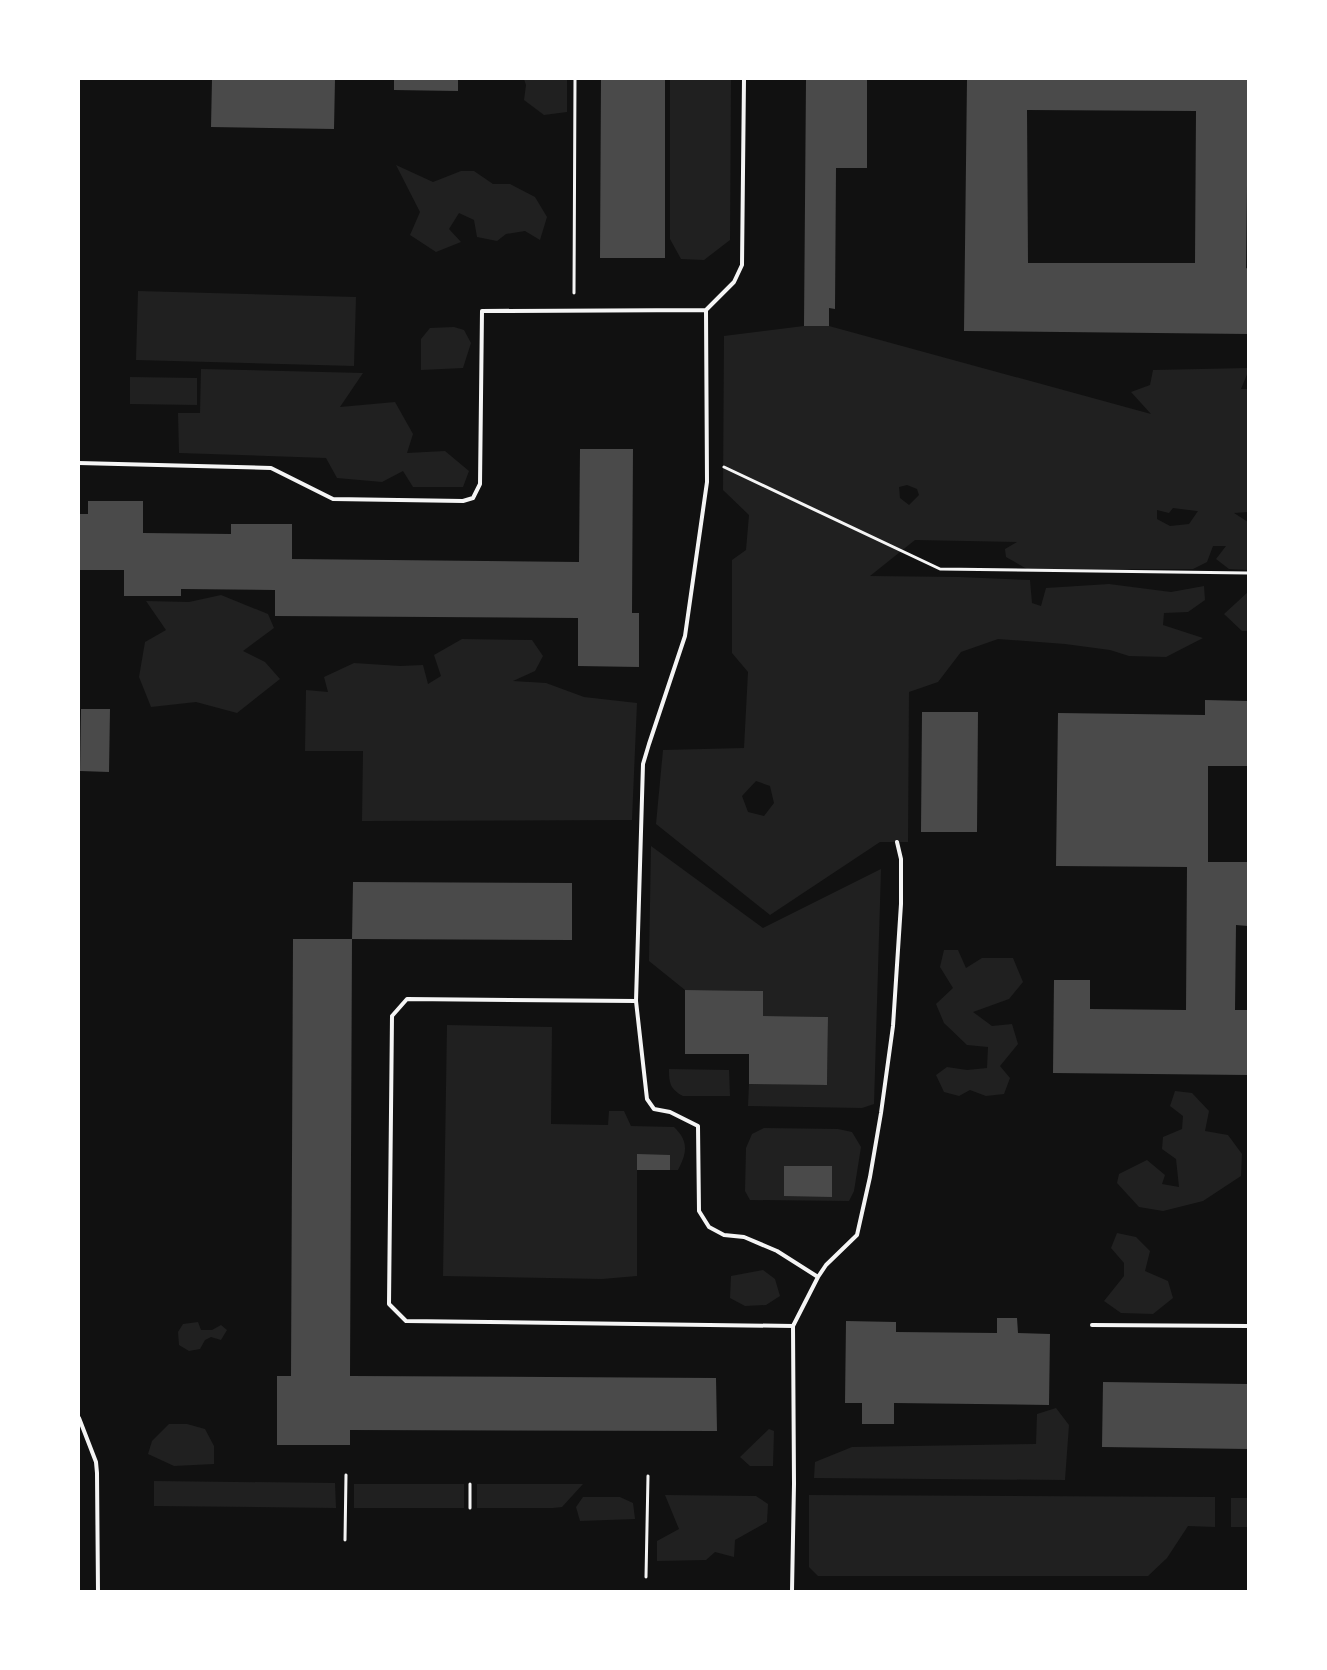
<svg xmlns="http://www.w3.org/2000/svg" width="1327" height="1670" viewBox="0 0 1327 1670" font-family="'DejaVu Sans',sans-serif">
  <rect width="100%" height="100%" fill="#111"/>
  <path fill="#202020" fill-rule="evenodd" d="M524 79H567V112L544 115 524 100 526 85Z
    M670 79H731L730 240 704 260 681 259 670 239Z
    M396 165 433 182 461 171H474L493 184H510L535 197 547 217 540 240 525 231 506 234 497 241 477 237 474 220 459 213 449 229 461 242 436 252 410 235 420 212Z
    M138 291 356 297 354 366 136 360Z
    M804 326H829L1151 414 1131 392 1150 385 1153 370 1248 368V372L1241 389H1248V512L1234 513 1248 522V570L1229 569 1216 559 1226 546H1213L1207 562 1193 569H1027L1006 557 1005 549 1017 542 915 540 870 576 959 577 1030 580 1032 603 1041 606 1046 588 1109 584 1171 592 1204 586 1205 600 1188 612 1164 613 1163 625 1203 638 1166 657 1129 656 1110 650 1065 644 998 639 961 652 938 682 909 692 908 842H880L770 915 656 824 663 750 744 748 748 672 732 653V560L746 550 749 515 723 490 724 336ZM907 485 917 489 919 495 909 505 900 498 899 487ZM1173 508 1197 511H1198L1189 524 1170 526 1157 519V510L1169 513ZM756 781 770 786 774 803 764 816 748 812 742 796Z
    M454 327 464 330 471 343 463 368 421 370V339L430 328Z
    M201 369 363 373 340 407 395 402 413 434 407 453 445 451 469 471 463 487H413L403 471 382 482 337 478 326 458 179 453 178 413H200Z
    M130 377 197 378V405L130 404Z
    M1248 592V631H1242L1224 614Z
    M221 595 268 614 274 628 243 651 265 662 280 679 237 713 196 702 151 707 139 677 145 642 166 630 146 601 189 602Z
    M462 639 532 640 543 656 535 671 513 681 546 683 584 697 637 703 632 820 362 821 363 751H305L306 690 328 692 324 677 354 663 400 666 423 665 428 684 441 676 434 655Z
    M651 846 763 928 881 869 874 1104 862 1108 748 1106 749 1084 827 1085 828 1017 763 1016V991L685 990 649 961Z
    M944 950H958L966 968 982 958H1013L1023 982 1009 999 973 1012 992 1026 1012 1024 1018 1044 1000 1066 1010 1078 1004 1094 986 1096 970 1090 959 1096 944 1092 936 1075 947 1067 967 1070 987 1068 988 1047 967 1045 944 1023 936 1004 953 988 940 967Z
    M447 1025 552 1027 551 1124 608 1125 609 1111H624L631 1126 674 1127C689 1141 687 1153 678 1170H670V1155H637V1276L602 1279 443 1276Z
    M669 1069 729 1070 730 1096H683C670 1089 669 1083 669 1069Z
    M1175 1091 1192 1093 1209 1111 1205 1131 1228 1135 1242 1154 1241 1176 1203 1201 1163 1211 1139 1207 1117 1183 1119 1174 1147 1160 1165 1175 1162 1184 1179 1187 1176 1159 1162 1149 1163 1137 1182 1129 1183 1116 1170 1106Z
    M764 1128 838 1129 852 1132 861 1147 854 1191 849 1201 750 1200 745 1191 746 1148 752 1134ZM784 1166 832 1167V1196H784Z
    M1117 1233 1136 1237 1150 1251 1145 1271 1168 1281 1173 1298 1153 1314 1121 1313 1104 1301 1124 1276V1263L1111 1248Z
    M763 1270 775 1279 780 1296 766 1305 745 1306 730 1298 731 1276Z
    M198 1322 201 1330H212L221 1325 227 1330 221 1340 211 1337 205 1340 200 1349 189 1351 179 1345 178 1332 183 1324Z
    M1056 1408 1069 1425 1065 1480 814 1478 815 1462 852 1447 1036 1444 1037 1414Z
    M169 1424H187L205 1429 214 1446V1464L174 1466 148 1454 152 1441Z
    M769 1429 774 1431 773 1466H750L740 1457Z
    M154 1481 335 1483 336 1508 154 1506Z
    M354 1484H464V1508H354Z
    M477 1484H583L562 1507 553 1508H477Z
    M665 1495 756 1496 768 1504 767 1522 735 1540 734 1557 715 1552 706 1560 657 1561V1541L679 1529Z
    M809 1495 1215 1497V1527L1188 1526 1167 1558 1148 1576H818L809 1567Z
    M583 1497H620L633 1503 635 1519 580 1521 576 1507Z
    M1231 1498H1248V1527H1231Z"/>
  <path fill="#4a4a4a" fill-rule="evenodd" d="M212 79H335L334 129 211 127Z
    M394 79H458V91L394 90Z
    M601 79H665V258H600Z
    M806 79H867V168H836L835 309 829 308V326H804Z
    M967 79H1248V186H1247L1246 268 1248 269V334L964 331ZM1027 110 1196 111 1195 263H1028Z
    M580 449H633L632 613H639V667L578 666V618L275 616V590L181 589V596H124V570H79V514H88V501H143V533L231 534V524H292V559L579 562Z
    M1205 700 1248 701V766H1208V862H1248V926L1236 925 1235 1010H1248V1075L1053 1073 1054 980H1090V1009L1186 1010 1187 867 1056 866 1058 713 1205 715Z
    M81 709H110L109 772 80 771Z
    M922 712H978L977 832H921Z
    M353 882 572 883V940L352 939 350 1376 716 1378 717 1431 350 1430V1445H277V1376H291L293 939H352Z
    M685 990 763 991V1016L828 1017 827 1085 749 1084V1054H685Z
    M637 1154 670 1155V1170H637Z
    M784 1166H832V1197L784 1196Z
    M997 1318H1017L1018 1333 1050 1334 1049 1405 894 1403V1424H862V1403H845L846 1321 896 1322V1332L997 1333Z
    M1103 1382 1248 1384V1449L1102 1447Z"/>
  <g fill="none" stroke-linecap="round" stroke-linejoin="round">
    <path stroke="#f5f5f5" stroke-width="3" d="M574 293 575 79
      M724 467 940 569 1248 573
      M470 1484V1508
      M345 1540 346 1475
      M646 1577 648 1476"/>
    <path stroke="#f5f5f5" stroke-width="4" d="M706 310 707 482 685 636 649 744 643 764 636 1001 647 1099 654 1109 670 1112 698 1126 699 1211 709 1227 724 1235 744 1237 777 1251 818 1277
      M79 463 271 468 333 499 463 501 473 498 480 484 482 311 706 310 734 282 742 265 744 79
      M636 1001 407 999 392 1016 389 1304 406 1321 793 1326
      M1092 1325 1248 1326
      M79 1418 96 1462 97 1473 98 1591
      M792 1591 794 1484 793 1326 818 1277 826 1265 857 1235 870 1177 881 1113 893 1026 901 904V859L897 842"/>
  </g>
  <rect width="1327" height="1670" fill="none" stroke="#ffffff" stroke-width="160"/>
</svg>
